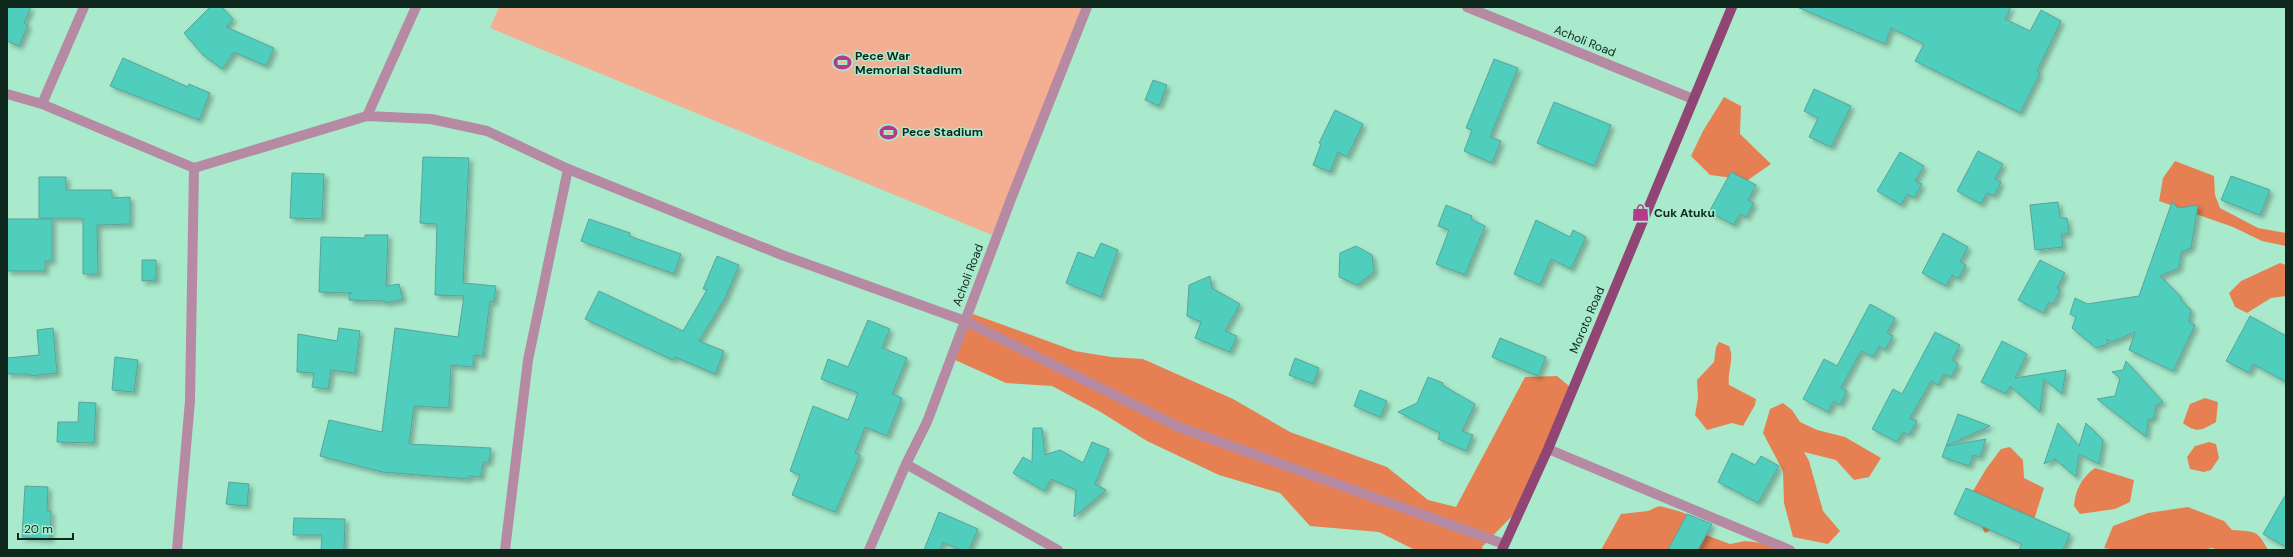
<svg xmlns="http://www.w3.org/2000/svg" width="2293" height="557" viewBox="0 0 2293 557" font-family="'DM Sans',sans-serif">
  <defs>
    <filter id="shadow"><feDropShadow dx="3.5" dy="3.5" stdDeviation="2" flood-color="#0004"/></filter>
  </defs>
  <rect width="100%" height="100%" fill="#a9eacc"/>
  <path fill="#f4ae91" d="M499 7H1090L992 235 490 28Z"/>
  <path fill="#e68052" d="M1724 97 1741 106 1740 134 1771 164 1748 180 1710 175 1691 156 1703 131Z
    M2175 161 2214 176 2215 195 2220 208 2258 228 2286 233V246L2262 241 2233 227 2159 201 2163 178Z
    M2280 263 2286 265V296L2271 298 2247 313 2235 307 2229 293 2241 281Z
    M973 314 1075 351 1111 357 1143 359 1233 399 1290 432 1387 467 1428 500 1456 507 1525 377 1557 376 1575 391 1514 514 1482 547 1483 550H1415L1379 532 1310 526 1280 493 1219 475 1147 441 1099 411 1052 386 1006 383 953 359Z
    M1719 342 1729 346C1735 359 1727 371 1729 385L1756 399 1755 405 1743 426 1732 423 1707 430 1695 415 1698 398 1697 380 1714 362 1716 347Z
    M2205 398 2218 402 2216 422C2202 430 2197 434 2183 423L2190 404Z
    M1783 403 1792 410 1800 422 1817 430 1845 437 1881 458 1869 477 1854 480 1836 460 1804 452 1809 461 1823 511 1840 531 1828 544 1793 537 1784 503 1783 471 1763 433 1770 409Z
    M2209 442 2216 444 2219 458 2211 470 2204 472 2190 469 2187 457 2195 446Z
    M2010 447 2023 460 2024 478 2044 488 2033 523 1998 526 1985 533 1979 521 1966 503 1986 469 2001 449Z
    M2095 468 2134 480 2130 502 2115 509 2080 514 2074 506C2075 490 2082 477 2095 468Z
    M1659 506C1681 512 1695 512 1706 535L1730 544 1745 541 1763 543 1778 550H1601L1621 514 1648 511Z
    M2188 507 2224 521 2232 530C2255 532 2257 529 2268 550H2219L2212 548 2201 550H2115L2104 548 2113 526 2148 513Z"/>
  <path fill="#50cdbd" stroke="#58a49a" filter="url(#shadow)" d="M7 7H31L24 23 28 25 19 46 7 41Z
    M210 7H222L233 19 226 27 274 48 266 66 234 52 222 69 203 55 184 33Z
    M1797 7H2011L2005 19 2030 31 2041 10 2061 21 2037 71 2040 73 2020 113 1915 61 1924 44 1891 28 1885 44Z
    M123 58 188 87 189 84 210 93 199 120 110 86Z
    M1494 59 1518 68 1490 137 1501 141 1492 163 1464 151 1472 130 1466 128Z
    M1153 80 1167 85 1159 106 1145 100Z
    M1814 89 1851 106 1831 147 1809 137 1818 118 1804 111Z
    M1554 102 1611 125 1594 166 1537 143Z
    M1335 110 1363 124 1347 157 1338 152 1330 172 1313 165 1321 144 1319 143Z
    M1978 151 2003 164 1995 179 2001 182 1994 196 1987 193 1981 204 1957 191Z
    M1900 152 1924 166 1915 181 1922 184 1914 198 1907 194 1901 205 1877 191Z
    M423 157 469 158 463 283 496 286 494 302 490 301 483 356 474 355 473 367 451 365 449 408 414 406 409 444 491 448 489 462H483L481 477 469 476V479L382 472 320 456 329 420 382 432 395 328 458 337 464 296 435 295 437 224 420 223Z
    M1731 172 1756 185 1748 200 1754 203 1746 217 1740 214 1734 225 1709 212Z
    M292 173 324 174 322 219 290 218Z
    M2231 176 2270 190 2260 215 2221 200Z
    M39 177H66V190H112V198L130 197V224L97 225 98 274H83V218H39Z
    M2058 202 2060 218H2067L2069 233 2061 234 2063 247 2035 250 2030 205Z
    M2172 202 2178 208 2198 205 2191 248 2181 252 2179 268 2160 276 2181 297V300L2191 310 2189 322 2195 325 2173 371 2129 350 2135 332 2112 342 2106 339 2109 343 2096 348 2072 328 2076 317 2070 314 2075 298 2087 304 2139 296Z
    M1446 205 1472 216 1471 219 1485 226 1465 275 1436 264 1449 230 1438 226Z
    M7 219H52V261H45V271H7Z
    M589 219 630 233 629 236 681 254 674 274 581 241Z
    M1536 220 1570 237 1573 230 1586 237 1571 269 1551 259 1540 285 1514 274Z
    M1943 233 1968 247 1960 262 1966 265 1958 279 1952 275 1946 286 1922 273Z
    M365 235H388L386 286 399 284 403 299 385 303V301L349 300V294L352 293 319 292 321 237 365 238Z
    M1101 243 1118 250 1101 297 1066 283 1078 252 1094 258Z
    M1356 246 1372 255 1374 272 1357 285 1339 277 1340 253Z
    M717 256 739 265 725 298 699 341 724 351 715 374 675 357 673 360 585 319 599 291 683 331 707 290 703 289Z
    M142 260H156V280L142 281Z
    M2040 260 2065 273 2057 288 2060 290 2053 304 2049 302 2043 313 2018 300Z
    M1210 276 1212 288 1240 304 1225 331 1237 336 1230 352 1195 338 1201 322 1187 316 1189 285Z
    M1870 304 1895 318 1887 333 1893 336 1885 350 1879 346 1873 357 1861 351 1841 388 1847 391 1840 405 1834 401 1828 412 1803 399 1824 359 1837 366Z
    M2250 316 2286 336V382L2253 364 2249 373 2226 361Z
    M868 320 890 329 882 348 907 358 892 394 902 398 887 436 865 427 855 453 860 455 835 512 792 495 800 475 790 471 813 406 848 420 858 393 821 379 828 359 848 367Z
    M53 328 57 373 30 376V374H7V358L39 355 37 330Z
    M339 328 360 331 355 373 331 370 328 389 312 387 314 373 297 372 298 334 337 341Z
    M1935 332 1960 345 1952 360 1958 364 1951 377 1944 374 1938 385 1931 381 1910 418 1917 421 1909 435 1903 432 1897 442 1872 429 1893 389 1902 394Z
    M1500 338 1546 357 1538 376 1492 357Z
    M2002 341 2027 354 2015 378 2066 370 2062 394 2044 379 2040 412 2010 386 2006 394 1981 382Z
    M115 357 138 360 134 392 112 390Z
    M1295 358 1319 368 1313 384 1289 375Z
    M2126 361 2163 402 2156 405 2154 418 2148 420 2146 437 2097 399 2115 396 2120 378 2112 372 2123 370Z
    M1428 377 1443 383 1442 385 1475 404 1462 431 1473 435 1466 451 1438 439 1440 433 1398 412 1417 403Z
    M1360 390 1387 401 1380 417 1354 406Z
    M79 402 96 403 94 443 57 442 58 422H78Z
    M1958 414 1990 426 1946 446Z
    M2058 423 2079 446 2086 423 2103 440 2099 464 2079 454 2076 477 2055 459 2044 464Z
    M1033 428H1042L1045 455 1060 450 1083 463 1092 442 1109 449 1095 484 1106 490 1074 517 1076 490 1051 479 1044 491 1013 473 1023 457 1032 462Z
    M1986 439 1980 457 1973 455 1969 466 1942 457 1946 446Z
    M1732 453 1755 465 1761 456 1779 466 1758 503 1718 482Z
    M229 482 249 484 247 506 226 504Z
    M25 486 48 487 47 511H51L50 539 22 537Z
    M1966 488 2070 534 2063 550H2019L2022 544 1954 514Z
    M2286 494V547L2263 534Z
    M939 512 978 529 969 550H961L943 542 940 550H924Z
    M1687 514 1712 524 1698 550H1668Z
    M294 518 345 519 344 550H321L322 535H293Z"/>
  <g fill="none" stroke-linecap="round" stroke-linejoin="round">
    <path stroke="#b68aa3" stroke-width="10" d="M1467 7 1693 99
      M7 94 42 104 194 168 367 116 431 119 487 131 568 169 782 255 965 321 1181 428 1504 544
      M42 104 84 7
      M367 116 416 7
      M1548 449 1790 550
      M906 464 1058 550
      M177 550 190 401 194 168
      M505 550 528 360 568 169
      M869 550 906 464 927 422 1011 199 1087 7"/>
    <path stroke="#914574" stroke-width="10" d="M1502 550 1548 449 1732 7"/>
  </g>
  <defs>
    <symbol id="stadium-bare" viewBox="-9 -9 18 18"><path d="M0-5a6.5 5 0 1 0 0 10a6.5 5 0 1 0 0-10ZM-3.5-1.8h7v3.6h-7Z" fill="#b53a8c" stroke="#a9eacc" stroke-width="2.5" paint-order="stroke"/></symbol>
    <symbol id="shop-bare" viewBox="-9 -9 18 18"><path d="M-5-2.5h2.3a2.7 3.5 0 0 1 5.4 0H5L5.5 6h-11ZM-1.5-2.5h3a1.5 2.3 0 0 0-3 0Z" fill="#b53a8c" stroke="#a9eacc" stroke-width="2.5" paint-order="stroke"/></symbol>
  </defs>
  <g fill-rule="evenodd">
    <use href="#stadium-bare" x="830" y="50" width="25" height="25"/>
    <use href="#stadium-bare" x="876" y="120" width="25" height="25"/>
    <use href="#shop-bare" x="1628" y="200" width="25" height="25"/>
  </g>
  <g text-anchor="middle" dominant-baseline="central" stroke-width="3" stroke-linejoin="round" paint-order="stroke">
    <g font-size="12" fill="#0e281d" stroke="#a9eacc">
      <text transform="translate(1585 41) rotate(22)">Acholi Road</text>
      <text transform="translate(968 275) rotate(-69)">Acholi Road</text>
      <text transform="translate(1587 320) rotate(-67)">Moroto Road</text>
    </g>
    <g font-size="12" font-weight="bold" fill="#0e281d" stroke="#a9eacc" text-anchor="start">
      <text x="855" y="56">Pece War<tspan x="855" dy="14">Memorial Stadium</tspan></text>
      <text x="902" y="132">Pece Stadium</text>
      <text x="1654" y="213">Cuk Atuku</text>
    </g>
  </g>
  <rect width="2293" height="557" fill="none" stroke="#0e281d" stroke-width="16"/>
  <path d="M18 533v6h55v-6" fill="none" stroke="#0e281d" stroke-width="2"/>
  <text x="24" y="533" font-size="12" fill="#0e281d" stroke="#a9eacc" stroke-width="3" paint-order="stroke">20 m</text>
</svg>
